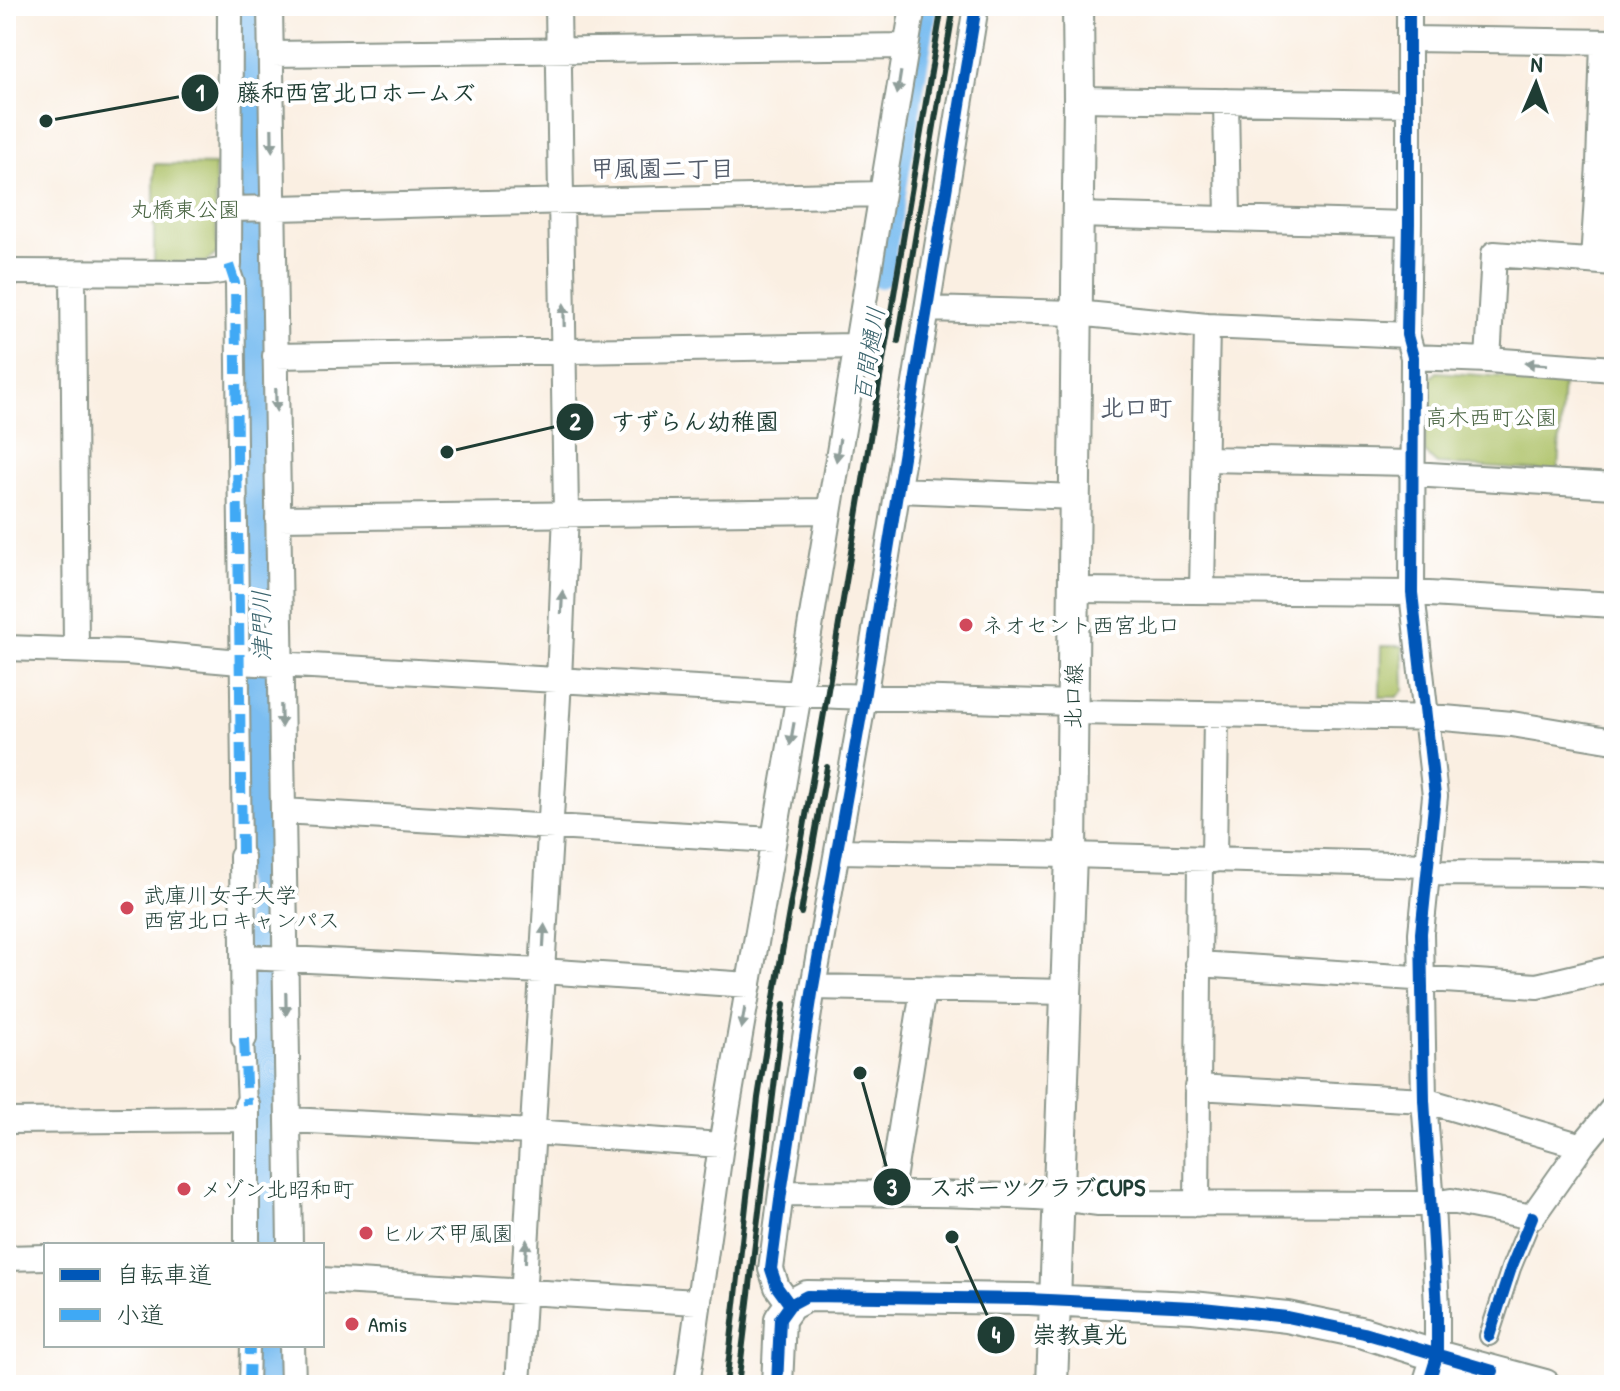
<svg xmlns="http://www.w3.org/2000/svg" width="1620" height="1391" viewBox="0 0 1620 1391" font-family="'Patrick Hand','Klee One',sans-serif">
  <rect width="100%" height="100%" fill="#fff"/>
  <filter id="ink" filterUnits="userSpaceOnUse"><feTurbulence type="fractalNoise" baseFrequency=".0125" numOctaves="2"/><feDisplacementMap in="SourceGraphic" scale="16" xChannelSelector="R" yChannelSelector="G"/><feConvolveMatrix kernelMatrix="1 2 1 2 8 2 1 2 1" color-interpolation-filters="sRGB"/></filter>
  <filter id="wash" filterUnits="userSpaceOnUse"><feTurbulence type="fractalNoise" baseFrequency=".006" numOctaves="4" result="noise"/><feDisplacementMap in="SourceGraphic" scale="32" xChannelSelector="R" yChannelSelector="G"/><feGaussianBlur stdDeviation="1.8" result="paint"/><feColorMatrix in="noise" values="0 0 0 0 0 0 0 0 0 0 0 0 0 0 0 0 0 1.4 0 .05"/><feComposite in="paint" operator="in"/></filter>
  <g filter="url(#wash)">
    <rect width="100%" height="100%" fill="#faefe2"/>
    <path fill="#abc064" stroke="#657e4c" stroke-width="2" d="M154 164 215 165 217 253 207 262 154 264Z
      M1437 372 1563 381 1558 472 1437 464 1425 453 1424 384Z
      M1381 646H1403L1404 690 1397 697H1380Z"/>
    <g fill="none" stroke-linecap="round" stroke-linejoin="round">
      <path stroke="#7bbef1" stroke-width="24" d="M880 276 926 6"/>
      <path stroke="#7bbef1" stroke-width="42" d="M251 6 272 1245
        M274 1345V1385"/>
    </g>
  </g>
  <g filter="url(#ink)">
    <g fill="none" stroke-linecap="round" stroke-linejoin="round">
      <defs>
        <path id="pedestrian" d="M229 265 235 283 242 857
          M244 1038 247 1105
          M1489 1336 1511 1268 1532 1217
          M249 1385 250 1345"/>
        <path id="minor" d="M270 6 290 1245
          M1409 6V224L1407 335 1413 357 1412 593 1435 796 1421 933 1424 1100 1432 1204 1437 1308V1356
          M1409 39 1614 42
          M271 54 906 46
          M1079 99 1408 104
          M1226 101 1228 219
          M229 209 881 194
          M1077 215 1409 224
          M1593 261 1599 164 1603 42
          M6 272 207 273 221 271 229 265 230 6
          M73 273 76 650
          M927 309 1076 313 1207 326 1407 335
          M275 356 855 346
          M1413 357 1488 360 1614 369
          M1488 360 1494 254 1614 263
          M1206 459 1412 463
          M1412 474 1614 486
          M898 490 1075 497
          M278 518 828 511
          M1074 590 1412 593 1614 605
          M1202 590 1207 326
          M6 648 127 652 240 662 839 696 1073 703
          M1073 712 1444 718 1512 724 1614 741
          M283 811 773 840
          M837 851 1071 855 1427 865
          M242 857 244 1038
          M1214 860 1216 715
          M1426 873 1584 874 1614 876
          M244 957 542 971 749 985
          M1198 964 1537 986 1614 968
          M813 987 1066 992
          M1197 1087 1424 1100 1582 1146
          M247 1105V1245
          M289 1120 532 1132 721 1145
          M6 1121 247 1119
          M891 1192 923 990
          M781 1193C846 1193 909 1193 974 1195 1015 1196 1056 1197 1097 1203L1432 1204 1451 1201 1532 1217 1582 1146 1614 1107
          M1197 1204 1200 859
          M6 1258 46 1257
          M322 1280 697 1302
          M790 1305 777 1287 771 1269 781 1193 813 987 864 698 976 6
          M292 1345 293 1385
          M518 1385 559 680 566 513 558 6
          M687 1385 721 1145 799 694 913 6"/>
        <path id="tertiary" d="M777 1385 780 1319 790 1305 807 1296 1028 1299 1125 1304 1193 1307 1287 1317 1364 1333 1437 1356 1545 1385
          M1052 1385 1071 855 1079 99 1078 6
          M1428 1385 1437 1356"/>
      </defs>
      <use href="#pedestrian" stroke="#8c968b" stroke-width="22"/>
      <use href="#minor" stroke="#8c968b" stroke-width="28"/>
      <use href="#tertiary" stroke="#8c968b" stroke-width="34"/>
      <use href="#pedestrian" stroke="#fff" stroke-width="18"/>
      <use href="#minor" stroke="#fff" stroke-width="24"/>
      <use href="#tertiary" stroke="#fff" stroke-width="30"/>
      <path stroke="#1f3d34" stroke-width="6" d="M898 341 954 6
        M801 913 827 767
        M726 1385 758 1098 772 1009 827 696 942 6
        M738 1385 784 1004"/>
      <path stroke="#3fa9f5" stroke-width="10" stroke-dasharray="20 10" stroke-linecap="butt" d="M229 265 235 283 242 857
        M244 1038 247 1105
        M249 1385 250 1345"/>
      <defs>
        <path id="cycleway" d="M1409 6V224L1407 335 1413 357 1412 593 1435 796 1421 933 1424 1100 1437 1308V1356L1428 1385
          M790 1305 777 1287 771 1269 781 1193 813 987 864 698 976 6
          M1489 1336 1511 1268 1532 1217
          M777 1385 780 1319 790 1305 807 1296 1028 1299 1193 1307 1287 1317 1364 1333 1493 1371"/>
      </defs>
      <use href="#cycleway" stroke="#fff" stroke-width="17"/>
      <use href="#cycleway" stroke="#0057b8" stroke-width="12"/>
    </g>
    <defs><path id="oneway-solid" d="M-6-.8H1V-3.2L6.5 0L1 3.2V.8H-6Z" transform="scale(2)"/></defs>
    <g fill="#8f9e9a">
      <use href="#oneway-solid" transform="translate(899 83) rotate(99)"/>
      <use href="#oneway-solid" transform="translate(272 140) rotate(89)"/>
      <use href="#oneway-solid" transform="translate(564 315) rotate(-91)"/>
      <use href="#oneway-solid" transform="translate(1536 364) rotate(-176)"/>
      <use href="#oneway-solid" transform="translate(276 400) rotate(89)"/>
      <use href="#oneway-solid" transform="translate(838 450) rotate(99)"/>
      <use href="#oneway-solid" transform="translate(562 602) rotate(-87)"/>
      <use href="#oneway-solid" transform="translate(281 716) rotate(89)"/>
      <use href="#oneway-solid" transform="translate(792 734) rotate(100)"/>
      <use href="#oneway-solid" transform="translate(544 936) rotate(-87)"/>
      <use href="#oneway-solid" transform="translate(286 1004) rotate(89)"/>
      <use href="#oneway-solid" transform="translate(743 1018) rotate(100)"/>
      <use href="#oneway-solid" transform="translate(526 1251) rotate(-87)"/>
    </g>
  </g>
  <g fill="#d1495b" stroke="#fff" stroke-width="3">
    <circle cx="966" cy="625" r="8"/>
    <circle cx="127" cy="908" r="8"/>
    <circle cx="184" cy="1189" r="8"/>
    <circle cx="366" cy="1233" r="8"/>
    <circle cx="352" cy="1324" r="8"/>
  </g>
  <g text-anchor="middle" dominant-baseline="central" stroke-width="8" stroke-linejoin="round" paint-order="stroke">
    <g font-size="22" fill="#496442" stroke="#fff">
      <text x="185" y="209">丸橋東公園</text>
      <text x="1491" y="417">高木西町公園</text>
    </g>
    <g font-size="22" fill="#1f3d34" stroke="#fff" text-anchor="start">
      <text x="982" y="625">ネオセント西宮北口</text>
      <text x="143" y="895">武庫川女子大学<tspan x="143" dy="25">西宮北口キャンパス</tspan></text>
      <text x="200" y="1189">メゾン北昭和町</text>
      <text x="382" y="1233">ヒルズ甲風園</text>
      <text x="368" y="1324">Amis</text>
    </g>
    <g font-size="22" fill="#1f3d34" stroke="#fff">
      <text transform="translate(1073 696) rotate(-89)">北口線</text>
    </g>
    <g font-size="24" font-weight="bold" fill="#545d6b" stroke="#fff">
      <text x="662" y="168">甲風園二丁目</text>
      <text x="1136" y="407">北口町</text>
    </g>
    <g font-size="24" font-style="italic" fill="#3b646d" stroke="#fff">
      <text transform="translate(868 354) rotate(-81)">百間樋川</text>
      <text transform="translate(261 626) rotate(-91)">津門川</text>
    </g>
  </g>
  <path fill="none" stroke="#1f3d34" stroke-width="3" d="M46 121L200 93M447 452L575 422M860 1073L892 1187M952 1237L996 1335"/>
  <g fill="#1f3d34" stroke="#fff" stroke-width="3">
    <circle cx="46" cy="121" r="8"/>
    <circle cx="447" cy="452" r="8"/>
    <circle cx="860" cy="1073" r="8"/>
    <circle cx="952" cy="1237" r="8"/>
    <circle cx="200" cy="93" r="20"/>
    <circle cx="575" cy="422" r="20"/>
    <circle cx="892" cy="1187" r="20"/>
    <circle cx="996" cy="1335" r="20"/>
  </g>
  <g font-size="24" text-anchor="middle" font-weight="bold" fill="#fff">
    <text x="200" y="101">1</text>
    <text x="575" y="430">2</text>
    <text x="892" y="1196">3</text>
    <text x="996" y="1343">4</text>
  </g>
  <g font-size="24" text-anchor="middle" font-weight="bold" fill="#1f3d34" stroke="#fff" stroke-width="8" stroke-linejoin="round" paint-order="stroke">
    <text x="356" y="101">藤和西宮北口ホームズ</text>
    <text x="695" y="430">すずらん幼稚園</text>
    <text x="1037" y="1196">スポーツクラブCUPS</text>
    <text x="1080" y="1343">崇教真光</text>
  </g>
  <rect width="1620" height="1391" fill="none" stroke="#fff" stroke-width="32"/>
  <rect x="44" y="1243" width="280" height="104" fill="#ffffff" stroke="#a5b1ae" stroke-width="2"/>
  <rect x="60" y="1269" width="40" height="12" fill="#0057b8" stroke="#a5b1ae" stroke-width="2"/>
  <text x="116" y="1283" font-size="24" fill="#1f3d34">自転車道</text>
  <rect x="60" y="1309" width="40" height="12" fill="#3fa9f5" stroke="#a5b1ae" stroke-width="2"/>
  <text x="116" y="1323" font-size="24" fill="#1f3d34">小道</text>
  <g transform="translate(1536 84) rotate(2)" stroke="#ffffff" stroke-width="6" paint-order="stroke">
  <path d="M0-6L14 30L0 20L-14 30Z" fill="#1f3d34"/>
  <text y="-12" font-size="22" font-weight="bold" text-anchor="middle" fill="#1f3d34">N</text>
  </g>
</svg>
